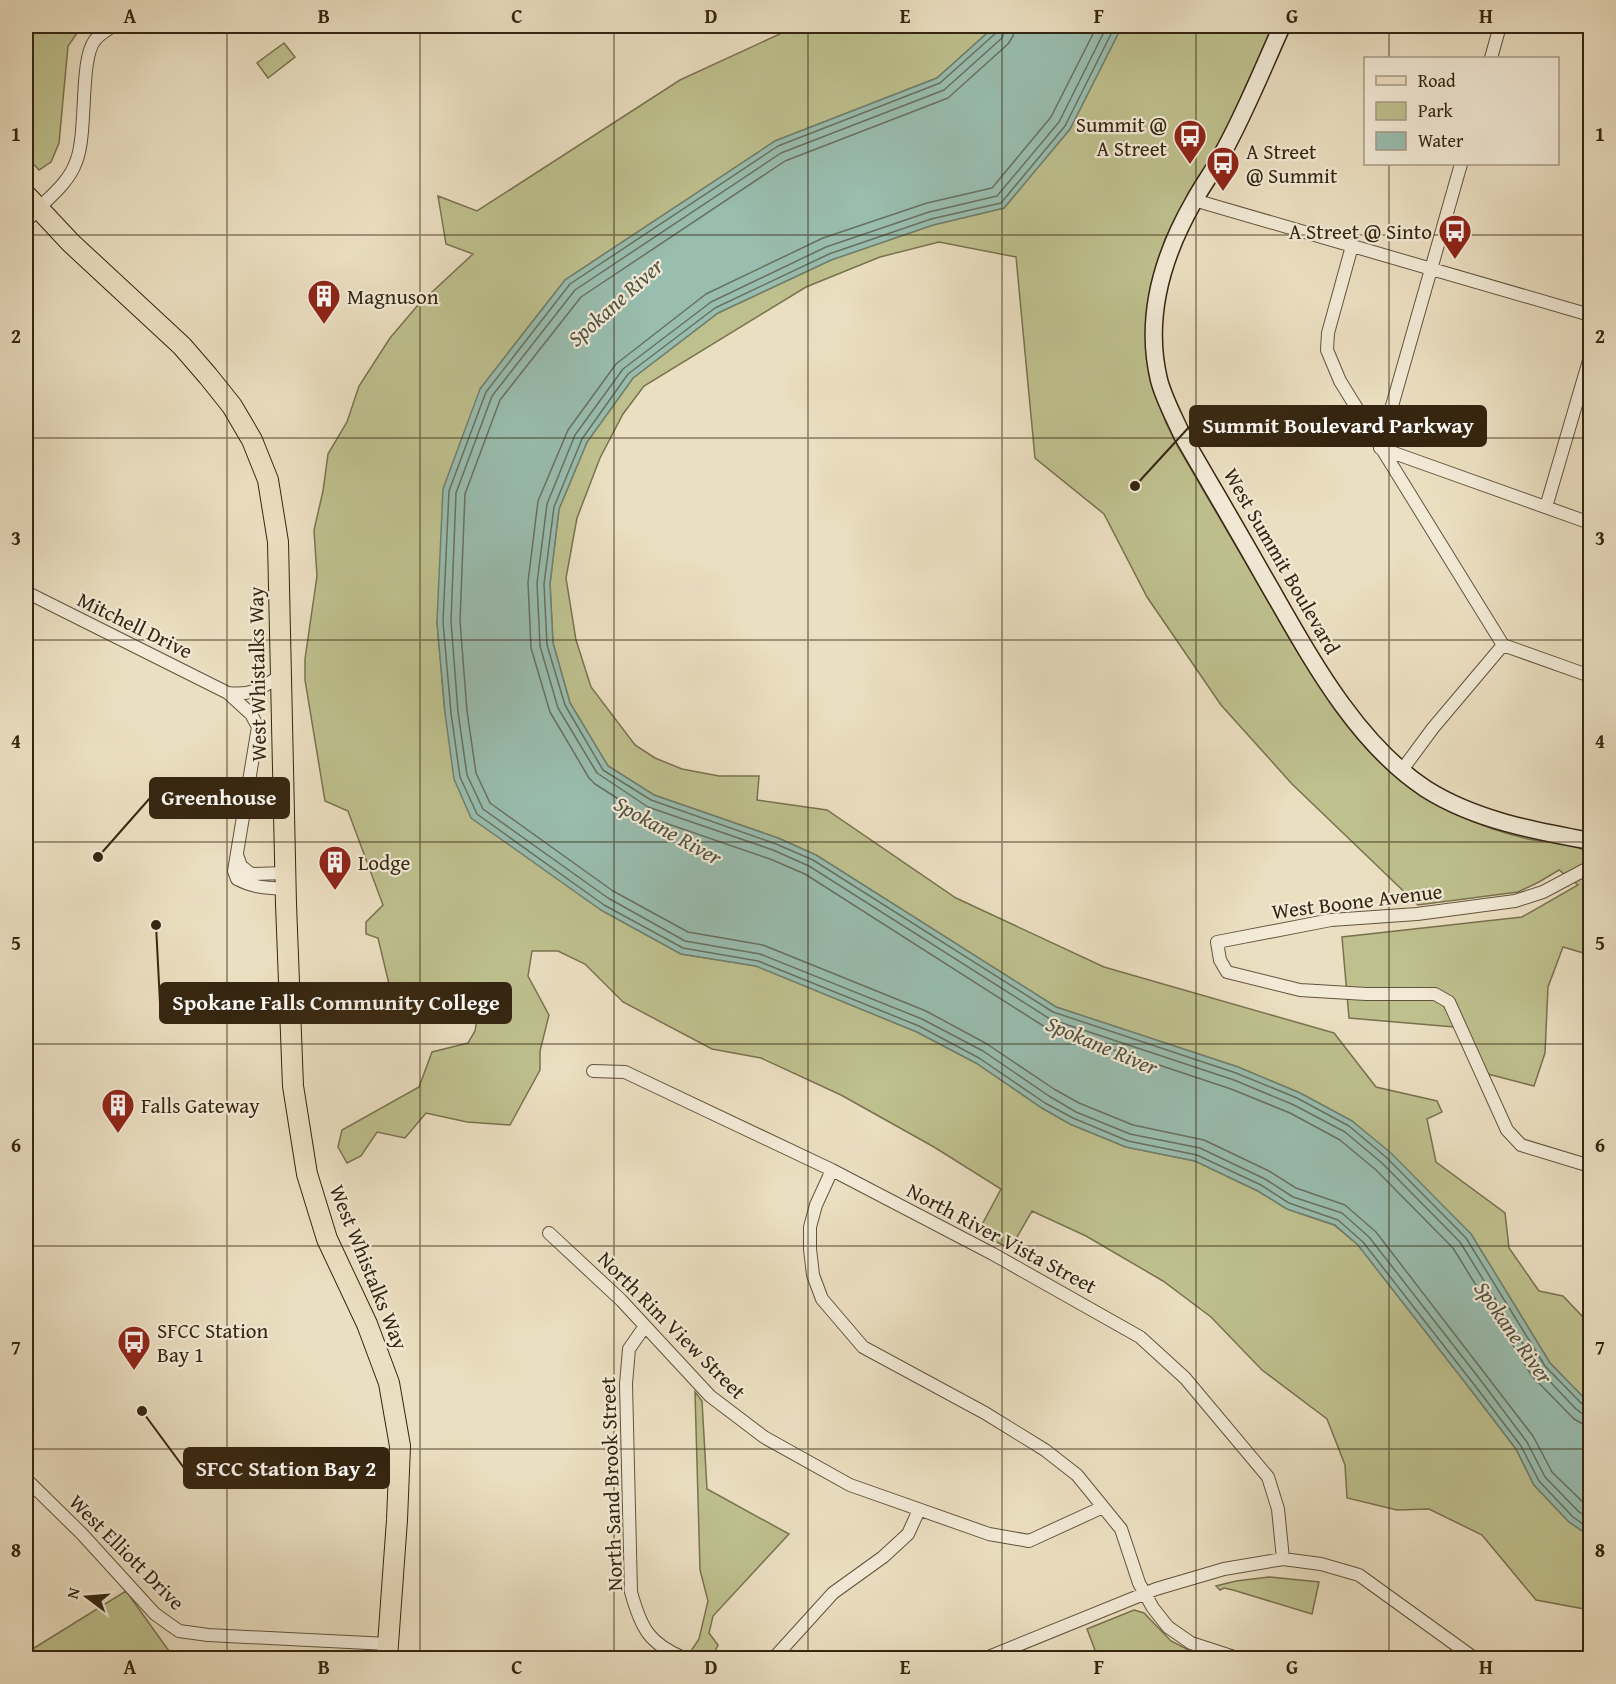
<svg xmlns="http://www.w3.org/2000/svg" width="1616" height="1684" viewBox="0 0 1616 1684" font-family="'Gentium Book Plus',serif">
  <rect width="100%" height="100%" fill="#ebdfc1"/>
  <filter id="stains"><feTurbulence type="fractalNoise" baseFrequency=".00333" numOctaves="4"/><feColorMatrix values="0 0 0 0 .2 0 0 0 0 .09 0 0 0 0 .02 0 0 0 .5 -.17"/></filter>
  <radialGradient id="worn" r=".72"><stop offset=".6" stop-color="#630" stop-opacity="0"/><stop offset="1" stop-color="#630" stop-opacity=".3"/></radialGradient>
  <path fill="#bec08e" stroke="#7a724f" stroke-width="1.5" d="M26 26H82L68 46 59 143 51 162 39 170 26 156Z
    M797 26H995L937 78 775 141 565 280 480 389 437 622 445 713 601 910 681 954 756 966 917 1032 976 1063 1042 1108 1070 1124 1126 1147 1195 1161 1258 1191 1287 1209 1334 1225 1358 1245 1471 1390 1516 1449 1534 1485 1569 1522 1590 1536V1610L1536 1600 1482 1535 1429 1509 1397 1510 1347 1498 1345 1465 1327 1419 1262 1370 1211 1317 1163 1281 1086 1236 1032 1211 1010 1249 978 1232 1001 1189 934 1147 841 1095 761 1058 712 1049 623 1002 585 964 558 951H532L528 976 549 1015 540 1051V1070L510 1125 467 1122 426 1113 405 1138 377 1132 361 1156 347 1163 338 1147 342 1130 419 1087 432 1052 468 1043 475 1031 478 1013 465 995 407 1001 390 988 378 938 366 934V922L383 905 348 811 325 801 305 680V659L317 576 314 530 323 491 328 454 347 422 359 386 390 338 418 305 473 254 446 244 438 196 477 211 680 80Z
    M1122 26H1273L1223 137 1179 211 1166 237 1157 264 1150 292 1152 380 1166 423 1178 447 1296 649 1403 782C1434 808 1488 830 1528 839 1548 843 1573 843 1590 853V955L1563 947 1548 987 1545 1053 1534 1086 1488 1074 1466 1028 1349 1018 1342 937 1522 917 1578 885 1559 870 1539 882 1518 892 1418 905 1292 784 1221 705 1147 597 1104 514 1035 458 1016 257 939 242 880 257 806 287 644 386 623 414 600 458 577 518 566 578 576 640 591 687 635 745 655 758 682 769 719 776H759L757 800 827 810 956 898 1104 967 1334 1033 1376 1087 1437 1101 1442 1112 1427 1119 1436 1162 1505 1213 1509 1248 1539 1291 1563 1296 1584 1318 1590 1320V1404L1550 1363 1471 1234 1352 1121 1300 1093 1238 1067 1056 1007 816 855 778 838 654 795 608 766 570 703 553 643 550 584 559 509 587 442 633 378 718 313 831 260 933 225 1004 208 1070 129Z
    M284 43 295 57 268 78 257 63Z
    M695 1392 702 1401 707 1489 789 1534 713 1616 709 1633 718 1645 712 1658 689 1654 699 1639 708 1601 700 1570Z
    M1269 1577 1319 1582 1312 1614 1233 1590 1224 1588 1220 1590 1216 1586 1236 1581Z
    M126 1591 174 1658H26V1653Z
    M1134 1610 1144 1613 1171 1641 1204 1658H1098L1087 1629Z"/>
  <path fill="#99bdaf" stroke="#71806f" stroke-width="1.5" d="M995 26H1122L1070 129 1004 208 933 225 831 260 718 313 633 378 587 442 559 509 550 584 553 643 570 703 608 766 654 795 778 838 816 855 1056 1007 1238 1067 1300 1093 1352 1121 1391 1153 1471 1234 1550 1363 1590 1404V1536L1569 1522 1534 1485 1516 1449 1471 1390 1358 1245 1335 1225 1287 1209 1258 1191 1195 1161 1126 1147 1070 1124 1042 1108 976 1063 917 1032 756 966 681 954 601 910 471 818 454 779 445 713 437 622 443 489 480 389 565 280 775 141 937 78Z"/>
  <g fill="none" stroke-linecap="round" stroke-linejoin="round">
    <path stroke="#677160" stroke-width="1.5" d="M999 26 997 32 940 83 778 146 570 284 486 392 449 491 443 622 451 713 460 777 477 814 604 905 683 948 758 961 919 1026 979 1058 1045 1103 1073 1118 1128 1141 1197 1155 1261 1185 1289 1203 1338 1220 1363 1242 1476 1387 1521 1446 1539 1481 1573 1517 1590 1529
      M1006 26 1002 38 944 90 781 153 575 290 492 396 456 493 451 621 458 712 467 775 483 809 608 898 685 941 760 954 922 1019 983 1051 1049 1096 1076 1112 1130 1134 1200 1148 1265 1179 1293 1197 1342 1213 1369 1237 1482 1382 1527 1442 1545 1477 1578 1511 1590 1520
      M1015 26 1013 36 1008 44 948 98 785 161 581 297 500 400 465 494 460 621 467 711 476 773 490 803 613 891 688 932 763 945 926 1011 987 1044 1054 1089 1079 1103 1133 1125 1204 1140 1269 1171 1296 1188 1345 1205 1376 1232 1533 1436 1552 1472 1590 1509
      M1097 26 1051 117 992 188 927 203 823 238 706 294 616 364 568 430 538 501 528 582 531 648 550 712 589 778 595 784 645 816 770 859 805 874 1045 1027 1231 1089 1290 1113 1340 1140 1376 1170 1453 1248 1532 1376 1574 1419 1583 1424H1590
      M1107 26 1059 122 997 196 929 212 826 247 711 302 623 369 575 435 547 504 537 583 540 646 558 708 597 773 648 807 773 850 809 866 1050 1019 1234 1080 1294 1105 1345 1132 1382 1163 1460 1242 1539 1370 1576 1409 1584 1415H1590
      M1115 26 1065 126 1001 203 931 219 829 254 715 308 628 374 582 439 554 507 544 584 547 645 565 705 603 770 651 800 776 844 813 860 1053 1012 1236 1073 1297 1098 1349 1126 1387 1158 1466 1238 1545 1366 1581 1403 1590 1408"/>
    <defs>
      <path id="street" d="M1491 58 1500 26
        M1461 164 1380 448 1590 523
        M1194 200 1590 315
        M26 222C42 202 67 187 76 162 88 133 79 60 95 40 100 34 107 30 113 26
        M1352 246 1328 333 1327 350 1340 381 1503 645 1590 676
        M1546 507 1590 357
        M26 592 228 693 251 714 258 727 234 871 237 879C254 888 268 888 286 889
        M228 693C252 696 262 688 281 675
        M1402 770 1433 728 1503 645
        M237 855 241 866 251 874 285 873
        M1590 867 1543 892 1515 901 1417 914 1331 920 1217 942 1220 960 1227 972 1300 990 1366 994H1435L1449 1002 1507 1130 1521 1145 1590 1166
        M593 1071 625 1072 832 1170 993 1254 1140 1337 1185 1378 1268 1477 1278 1509 1283 1559
        M832 1170 816 1205 810 1227V1249L813 1275 822 1299 863 1347 985 1413 1045 1450 1077 1475 1121 1529 1139 1583 1153 1608 1168 1627 1191 1643 1237 1658
        M549 1233 621 1300 710 1396 764 1437 850 1485 989 1534 1029 1541 1103 1507
        M645 1326 629 1349 626 1384 631 1592C641 1628 649 1644 684 1658
        M26 1479 82 1534 155 1614 179 1631 208 1635 388 1644
        M774 1658 833 1593 883 1557 908 1534 919 1510
        M986 1658 1156 1589 1224 1569 1283 1559 1321 1564 1359 1575 1474 1658"/>
      <path id="secondary" d="M1282 26C1262 70 1244 116 1220 158 1212 173 1202 186 1194 201 1163 255 1144 317 1159 380 1164 399 1174 417 1182 435 1209 482 1237 529 1264 577 1307 651 1353 741 1426 789 1475 820 1535 831 1590 841"/>
      <path id="primary" d="M26 195 71 243 182 346 208 376 232 406 252 440 268 480 278 542 286 904 293 1086 307 1174 327 1239 367 1324 389 1383 400 1446 397 1520 387 1658"/>
    </defs>
    <use href="#street" stroke="#62543c" stroke-width="14"/>
    <use href="#secondary" stroke="#352510" stroke-width="19"/>
    <use href="#primary" stroke="#352510" stroke-width="22"/>
    <use href="#street" stroke="#f2ead7" stroke-width="12"/>
    <use href="#secondary" stroke="#f2ead7" stroke-width="16"/>
    <use href="#primary" stroke="#ebdfc1" stroke-width="20"/>
  </g>
  <path fill="none" stroke="#352510" stroke-width="1.5" stroke-opacity="0.55" d="M227 26V1658M420 26V1658M614 26V1658M808 26V1658M1002 26V1658M1196 26V1658M1389 26V58M1389 164V1658M26 235H1590M26 438H1590M26 640H1590M26 842H1590M26 1044H1590M26 1246H1590M26 1449H1590"/>
  <defs>
    <symbol id="bus-pin" viewBox="-11 -11 22 30"><path d="M0 17L-7.5 6A9.5 9.5 0 1 1 7.5 6Z" fill="#8f2418" stroke="#f2ead7"/><path d="M-5-6H5V4H4V6H2V4H-2V6H-4V4H-5ZM-3.5-4V0h7V-4ZM-3.5 1.2v1.5H-2V1.2ZM2 1.2v1.5H3.5V1.2Z" fill="#fff"/></symbol>
    <symbol id="building-pin" viewBox="-11 -11 22 30"><path d="M0 17L-7.5 6A9.5 9.5 0 1 1 7.5 6Z" fill="#8f2418" stroke="#f2ead7"/><path d="M-4-6H4V6H1V3H-1V6H-4ZM-2.5-4.3h1.7v1.8h-1.7ZM.8-4.3h1.7v1.8H.8ZM-2.5-1h1.7V.8h-1.7ZM.8-1h1.7V.8H.8Z" fill="#fff"/></symbol>
  </defs>
  <g fill-rule="evenodd">
    <use href="#bus-pin" x="1171" y="117" width="38" height="52"/>
    <use href="#bus-pin" x="1204" y="144" width="38" height="52"/>
    <use href="#bus-pin" x="1436" y="212" width="38" height="52"/>
    <use href="#building-pin" x="305" y="277" width="38" height="52"/>
    <use href="#building-pin" x="316" y="843" width="38" height="52"/>
    <use href="#building-pin" x="99" y="1086" width="38" height="52"/>
    <use href="#bus-pin" x="115" y="1323" width="38" height="52"/>
  </g>
  <g text-anchor="middle" dominant-baseline="central" stroke-width="4.5" stroke-linejoin="round" paint-order="stroke">
    <g font-size="21" fill="#352510" stroke="#f2ead7" text-anchor="start">
      <text x="1167" y="124" text-anchor="end">Summit @<tspan x="1167" dy="24">A Street</tspan></text>
      <text x="1246" y="151">A Street<tspan x="1246" dy="24">@ Summit</tspan></text>
      <text x="1432" y="231" text-anchor="end">A Street @ Sinto</text>
      <text x="347" y="296">Magnuson</text>
      <text x="358" y="862">Lodge</text>
      <text x="141" y="1105">Falls Gateway</text>
      <text x="157" y="1330">SFCC Station<tspan x="157" dy="24">Bay 1</tspan></text>
    </g>
    <g font-size="21" fill="#352510" stroke="#f2ead7">
      <text transform="translate(1282 561) rotate(60)">West Summit Boulevard</text>
      <text transform="translate(135 625) rotate(26)">Mitchell Drive</text>
      <text transform="translate(257 674) rotate(-91)">West Whistalks Way</text>
      <text transform="translate(1357 901) rotate(-7)">West Boone Avenue</text>
      <text transform="translate(1002 1238) rotate(28)">North River Vista Street</text>
      <text transform="translate(369 1267) rotate(68)">West Whistalks Way</text>
      <text transform="translate(672 1325) rotate(45)">North Rim View Street</text>
      <text transform="translate(611 1484) rotate(-92)">North Sand Brook Street</text>
      <text transform="translate(127 1552) rotate(45)">West Elliott Drive</text>
    </g>
    <g font-size="22" font-style="italic" fill="#535340" stroke="#f2ead7">
      <text transform="translate(615 302) rotate(-42)">Spokane River</text>
      <text transform="translate(668 830) rotate(29)">Spokane River</text>
      <text transform="translate(1102 1045) rotate(23)">Spokane River</text>
      <text transform="translate(1514 1332) rotate(55)">Spokane River</text>
    </g>
  </g>
  <path fill="none" stroke="#352510" stroke-width="2" d="M1135 486L1190 426M98 857L150 798M156 925L160 1003M142 1411L184 1468"/>
  <g fill="#352510" stroke="#f2ead7" stroke-width="2">
    <circle cx="1135" cy="486" r="6"/>
    <circle cx="98" cy="857" r="6"/>
    <circle cx="156" cy="925" r="6"/>
    <circle cx="142" cy="1411" r="6"/>
  </g>
  <g fill="#352510" stroke="#352510" stroke-width="2">
    <rect x="1190" y="406" width="296" height="40" rx="6"/>
    <rect x="150" y="778" width="139" height="40" rx="6"/>
    <rect x="160" y="983" width="351" height="40" rx="6"/>
    <rect x="184" y="1448" width="205" height="40" rx="6"/>
  </g>
  <g font-size="22" text-anchor="middle" font-weight="bold" fill="#fff">
    <text x="1338" y="433">Summit Boulevard Parkway</text>
    <text x="219" y="805">Greenhouse</text>
    <text x="336" y="1010">Spokane Falls Community College</text>
    <text x="286" y="1476">SFCC Station Bay 2</text>
  </g>
  <rect width="1616" height="1684" fill="none" stroke="#ebdfc1" stroke-width="66"/>
  <rect x="1364" y="57" width="195" height="108" fill="#f2ead7" stroke="#a69b87" stroke-width="1.5"/>
  <rect x="1376" y="76" width="30" height="9" fill="#ebdfc1" stroke="#a69b87" stroke-width="1.5"/>
  <text x="1418" y="87" font-size="18" fill="#352510">Road</text>
  <rect x="1376" y="102" width="30" height="18" fill="#bec08e" stroke="#a69b87" stroke-width="1.5"/>
  <text x="1418" y="117" font-size="18" fill="#352510">Park</text>
  <rect x="1376" y="132" width="30" height="18" fill="#99bdaf" stroke="#a69b87" stroke-width="1.5"/>
  <text x="1418" y="147" font-size="18" fill="#352510">Water</text>
  <g transform="translate(87 1597) rotate(286)" stroke="#f2ead7" stroke-width="4.5" paint-order="stroke">
  <path d="M0-4.5L10 22L0 15L-10 22Z" fill="#352510"/>
  <text y="-9" font-size="16" font-weight="bold" text-anchor="middle" fill="#352510">N</text>
  </g>
  <rect x="33" y="33" width="1550" height="1618" fill="none" stroke="#352510" stroke-width="2"/>
  <g font-size="20" text-anchor="middle" font-weight="bold" fill="#352510">
    <text x="130" y="23">A</text>
    <text x="324" y="23">B</text>
    <text x="517" y="23">C</text>
    <text x="711" y="23">D</text>
    <text x="905" y="23">E</text>
    <text x="1099" y="23">F</text>
    <text x="1292" y="23">G</text>
    <text x="1486" y="23">H</text>
    <text x="16" y="141">1</text>
    <text x="1600" y="141">1</text>
    <text x="16" y="343">2</text>
    <text x="1600" y="343">2</text>
    <text x="16" y="545">3</text>
    <text x="1600" y="545">3</text>
    <text x="16" y="748">4</text>
    <text x="1600" y="748">4</text>
    <text x="16" y="950">5</text>
    <text x="1600" y="950">5</text>
    <text x="16" y="1152">6</text>
    <text x="1600" y="1152">6</text>
    <text x="16" y="1354">7</text>
    <text x="1600" y="1354">7</text>
    <text x="16" y="1557">8</text>
    <text x="1600" y="1557">8</text>
    <text x="130" y="1674">A</text>
    <text x="324" y="1674">B</text>
    <text x="517" y="1674">C</text>
    <text x="711" y="1674">D</text>
    <text x="905" y="1674">E</text>
    <text x="1099" y="1674">F</text>
    <text x="1292" y="1674">G</text>
    <text x="1486" y="1674">H</text>
  </g>
  <rect width="100%" height="100%" filter="url(#stains)"/>
  <rect width="100%" height="100%" fill="url(#worn)"/>
</svg>
